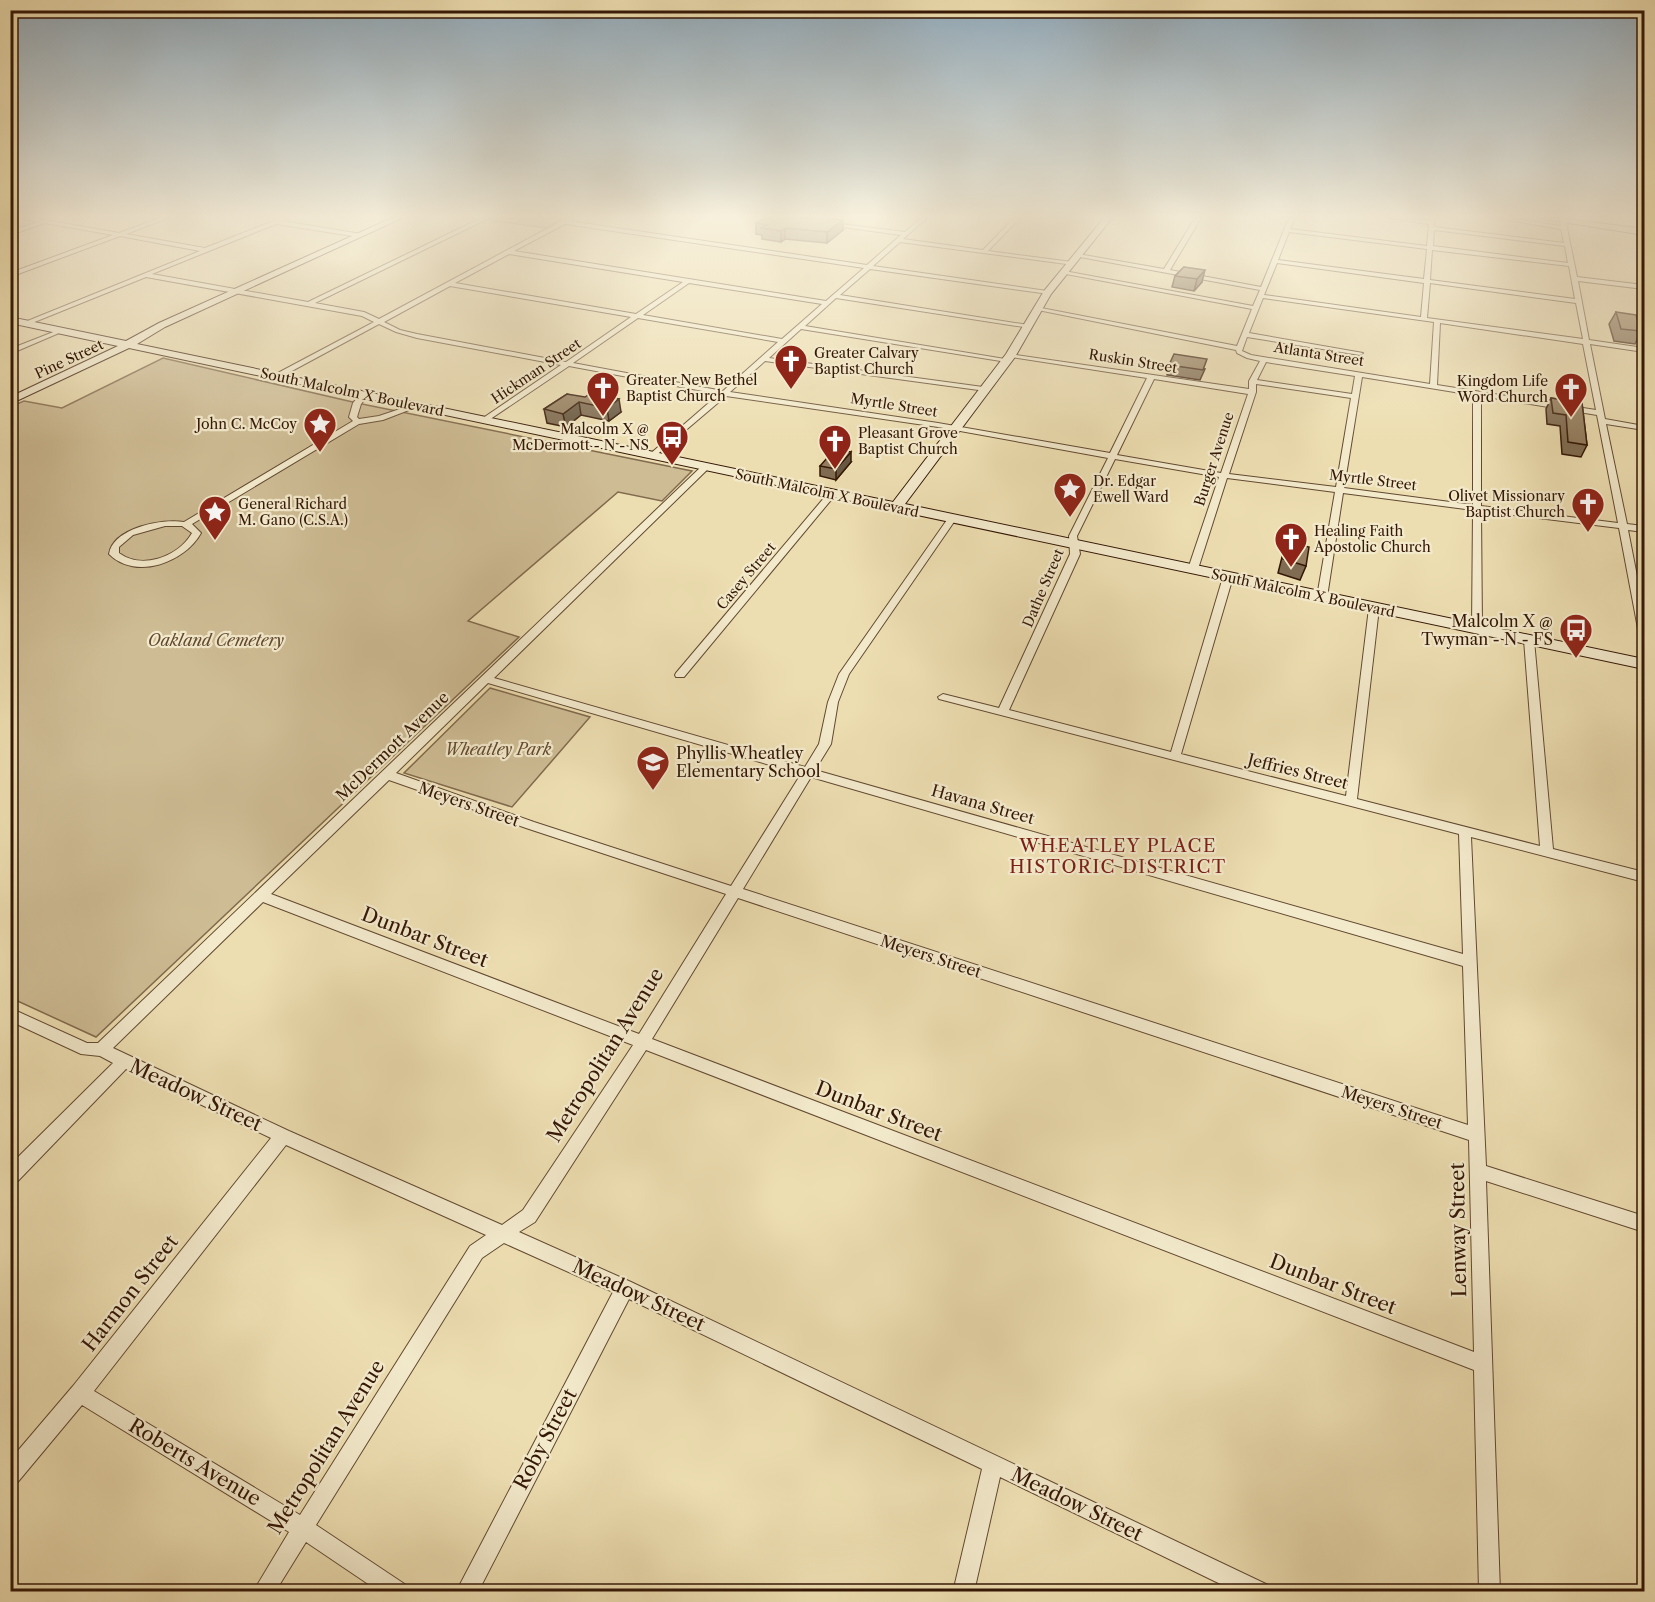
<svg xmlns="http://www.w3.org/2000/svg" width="1655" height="1602" viewBox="0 0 1655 1602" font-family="'Libre Caslon Text',serif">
  <rect width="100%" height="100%" fill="#eddeb1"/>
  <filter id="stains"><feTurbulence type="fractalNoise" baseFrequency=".00333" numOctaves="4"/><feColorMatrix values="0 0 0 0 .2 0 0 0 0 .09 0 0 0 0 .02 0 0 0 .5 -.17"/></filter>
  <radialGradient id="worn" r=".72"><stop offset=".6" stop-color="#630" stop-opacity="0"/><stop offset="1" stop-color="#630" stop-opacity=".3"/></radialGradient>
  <path fill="#cebc94" stroke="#816a4d" stroke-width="1.5" d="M473 218H565L547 228Z
    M163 358 357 403 692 471 662 501 618 492 468 621 519 637 96 1037 11 998 10 407 24 401 62 408Z
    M490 688 590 717 512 807 404 773Z"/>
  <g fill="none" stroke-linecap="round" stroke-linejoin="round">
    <defs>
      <path id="street" d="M23 218H34L119 233 160 218H168L126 234 205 248 281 218H288L282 221 361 234 359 237 276 224 152 274 308 302 479 219H483V221L315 303 364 312 379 319 567 218H574L569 221 867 265 901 235 827 225 825 222 905 232 921 218H927L903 239 983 250 1014 218H1020L988 251 1072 262 1074 265 900 242 873 266 1047 291 1050 293 1049 294 870 269 840 295 1028 325 1030 326V328L836 298 805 326 1005 359 1007 360V362L801 329 769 358 983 387H986V391L765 361 730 392 938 423 1110 453 1147 378 1011 357 1009 356V354L1249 389V381L1260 361 1247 358 1237 353 1236 350 1038 310 1035 308 1036 307 1237 346 1252 309 1066 274 1064 271 1253 306 1260 290 1080 257 1078 254 1164 269 1195 218H1201L1170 270 1261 287 1289 218H1295L1290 229 1427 246 1429 224 1389 218 1429 221V218H1435L1434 227 1564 243 1561 229 1496 218H1509L1561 226 1559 218H1565L1577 277 1644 285V289L1578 281 1589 340 1644 348V352L1590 344 1605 419 1644 426V430L1606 424 1627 524 1644 526V532L1628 530 1644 612V637L1639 634 1619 528 1481 511 1482 629 1477 632 1472 629 1473 510 1343 493 1327 597 1322 600 1317 597 1335 492 1227 478 1198 569 1193 572 1188 569 1219 477 1115 459 1077 536 1080 554 1009 710 1171 752 1223 577 1225 575H1231L1233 577 1181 754 1346 796 1369 608 1374 605 1377 606 1379 608 1357 799 1540 846 1524 640 1529 637 1534 640 1553 849 1644 872V882L1471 837 1486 1166 1644 1216V1232L1486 1181 1500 1592H1479L1474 1370 646 1050 535 1222 519 1232 631 1282 1268 1585 1271 1592H1237L1000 1477 974 1592H953L982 1469 629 1299 478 1592H456L613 1292 504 1243 482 1258 316 1525 406 1585 409 1592H380L306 1542 275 1592H253L289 1532 82 1405 17 1483 10 1486V1460L73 1386 271 1138 126 1069 16 1183 10 1185V1165L113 1063 100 1056 81 1054 10 1021V1008L87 1043H98L703 465 710 467 494 678 805 767 819 744 828 702 839 674 949 517H955L956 519 849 674 838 702 831 744 815 770 1463 954 1459 834 939 699 938 697 943 694 999 708 1070 554 1069 536 1108 458 938 427 726 396 653 458 649 456 650 454 719 394 569 366 486 422H483V418L561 365 417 338 396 332 379 324 277 379H274V375L374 322 362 316 146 277 27 325 25 324V322L200 251 120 236 10 277V273L113 235 45 223 10 235V231L38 222ZM565 224 864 268 826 301 514 251ZM1434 230 1565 246 1568 263 1433 246ZM1289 232 1427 249 1424 279 1278 260ZM1432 250 1569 266 1575 299 1430 280ZM509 254 683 282 636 314 455 283ZM1277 263 1424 283 1421 317 1264 295ZM689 283 822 304 782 339 643 315ZM1430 283 1576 303 1583 339 1427 318ZM450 286 631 317 566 362 417 334 400 330 384 322ZM1263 298 1434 322 1430 384 1251 355 1242 351 1247 337 1360 355 1363 353 1249 333ZM638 318 778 342 723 391 573 363ZM1440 323 1583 344 1596 410 1437 385ZM1266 362 1355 376 1352 394 1257 380ZM1362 377 1473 395V505L1344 488ZM1154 379 1248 394 1221 473 1117 455ZM1256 384 1351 398 1336 487 1229 474 1256 392ZM1481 396 1597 415 1618 523 1481 506ZM488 683 801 774 731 886 534 822 396 773ZM811 777 1463 966 1468 1125 743 889ZM389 780 526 828 726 894 639 1034 271 894ZM738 898 1469 1140 1474 1352 652 1039ZM263 902 633 1045 523 1210 502 1225 289 1131 113 1048ZM286 1145 486 1235 470 1246 300 1515 94 1391Z
        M61 329 66 330 10 354V349Z
        M362 392 369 394 361 404 357 417 359 419 379 416 418 403 422 405 383 420 359 424 192 524 201 533C185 562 136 581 109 554 113 528 162 518 184 522L353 421 349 417 353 403ZM165 526H182L192 533C178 557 142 570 119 553V547L133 535Z
        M829 492 836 494 684 677H676L675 675 676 673Z"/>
      <path id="secondary" d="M392 218H402L165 327 137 344 893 502 1006 354 1044 291 1104 218H1112L1051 294 1015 357 905 504 1644 659V669L129 348 10 404V397L118 346 10 323V317L126 341 159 323Z"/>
      <path id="primary" d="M1538 218H1560L1644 229V235Z"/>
    </defs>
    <use href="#street" stroke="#624931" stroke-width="2"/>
    <use href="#secondary" stroke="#341706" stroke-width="2"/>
    <use href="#primary" stroke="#341706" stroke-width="2"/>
    <use href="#street" fill="#f3eacc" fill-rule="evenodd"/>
    <use href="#secondary" fill="#f3eacc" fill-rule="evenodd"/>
    <use href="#primary" fill="#eddeb1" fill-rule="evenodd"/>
  </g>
  <path fill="#7f6c52" stroke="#341706" stroke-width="1.5" d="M756 223 843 230 827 243 785 239 781 242 762 239V235L756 234Z
    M1184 267 1202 282 1194 291 1172 287 1175 276Z
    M1616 312 1641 331 1635 344 1614 341 1609 324Z
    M1169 365 1205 369 1200 380 1167 375Z
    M567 394 621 412 609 421 581 415 566 427 547 423 544 409Z
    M1551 398 1582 403 1587 445 1581 457 1562 454 1560 426 1547 424 1546 409Z
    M851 462 836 480 820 476V466Z
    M1287 542 1306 566 1300 580 1278 573 1282 557Z"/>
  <path fill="#685842" stroke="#341706" stroke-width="1.5" d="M843 220V230L827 243V232Z
    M785 228V239L781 242V231Z
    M1205 270 1202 282 1194 291 1197 279Z
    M619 399 621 412 609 421 607 408Z
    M579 402 581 415 566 427 563 414Z
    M851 452V462L836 480V469Z"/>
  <path fill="#947e5f" stroke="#341706" stroke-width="1.5" d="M764 218H827L843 220 827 232 785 228 781 231 762 228 767 225 756 223Z
    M1184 267 1205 270 1197 279 1175 276Z
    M1616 312 1636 315 1641 331 1621 329Z
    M1174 354 1207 359 1203 370 1169 365Z
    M591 393 619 399 607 408 579 402 563 414 544 409 567 394 585 397Z
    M1551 398 1582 403 1587 445 1568 442 1566 415 1553 413Z
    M835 449 851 452 836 469 820 466Z
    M1287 542 1309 547 1306 566 1283 559Z"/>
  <linearGradient id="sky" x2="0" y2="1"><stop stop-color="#91aabb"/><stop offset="0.49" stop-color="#f7f0dc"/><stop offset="1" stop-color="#f7f0dc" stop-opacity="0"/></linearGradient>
  <rect width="1655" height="442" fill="url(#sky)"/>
  <defs>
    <symbol id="church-pin" viewBox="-11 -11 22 30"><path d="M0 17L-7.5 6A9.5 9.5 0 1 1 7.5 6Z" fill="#8f2418" stroke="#f3eacc"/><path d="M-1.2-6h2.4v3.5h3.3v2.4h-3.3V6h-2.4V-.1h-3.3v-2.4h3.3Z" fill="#fff"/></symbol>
    <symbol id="sight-pin" viewBox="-11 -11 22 30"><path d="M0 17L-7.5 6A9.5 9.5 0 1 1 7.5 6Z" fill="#8f2418" stroke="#f3eacc"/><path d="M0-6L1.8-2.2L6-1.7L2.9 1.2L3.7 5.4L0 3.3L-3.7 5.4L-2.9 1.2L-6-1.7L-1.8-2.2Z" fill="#fff"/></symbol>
    <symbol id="bus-pin" viewBox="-11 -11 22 30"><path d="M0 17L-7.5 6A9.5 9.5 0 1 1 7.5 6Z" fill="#8f2418" stroke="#f3eacc"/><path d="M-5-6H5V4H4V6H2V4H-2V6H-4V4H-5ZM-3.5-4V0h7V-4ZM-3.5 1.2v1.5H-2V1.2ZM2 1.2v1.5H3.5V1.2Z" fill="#fff"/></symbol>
    <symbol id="school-pin" viewBox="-11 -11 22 30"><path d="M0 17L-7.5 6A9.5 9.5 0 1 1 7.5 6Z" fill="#8f2418" stroke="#f3eacc"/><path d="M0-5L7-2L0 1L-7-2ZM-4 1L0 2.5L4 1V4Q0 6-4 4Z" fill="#fff"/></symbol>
  </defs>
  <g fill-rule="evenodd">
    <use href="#church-pin" x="772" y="342" width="38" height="52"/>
    <use href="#church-pin" x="584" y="369" width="38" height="52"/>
    <use href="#church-pin" x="1552" y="370" width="38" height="52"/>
    <use href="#sight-pin" x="301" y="405" width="38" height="52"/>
    <use href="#bus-pin" x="653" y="418" width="38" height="52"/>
    <use href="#church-pin" x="816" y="422" width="38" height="52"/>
    <use href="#sight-pin" x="1051" y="470" width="38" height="52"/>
    <use href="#church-pin" x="1569" y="485" width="38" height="52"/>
    <use href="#sight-pin" x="196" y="493" width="38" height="52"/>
    <use href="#church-pin" x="1272" y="520" width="38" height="52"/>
    <use href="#bus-pin" x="1557" y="611" width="38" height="52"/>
    <use href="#school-pin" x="634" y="743" width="38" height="52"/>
  </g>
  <g text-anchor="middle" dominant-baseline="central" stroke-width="4.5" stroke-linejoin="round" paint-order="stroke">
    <g font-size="14" fill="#341706" stroke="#f3eacc" text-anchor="start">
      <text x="814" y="353">Greater Calvary<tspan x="814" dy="16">Baptist Church</tspan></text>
      <text x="626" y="380">Greater New Bethel<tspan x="626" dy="16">Baptist Church</tspan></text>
      <text x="1548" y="381" text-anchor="end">Kingdom Life<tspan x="1548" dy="16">Word Church</tspan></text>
      <text x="297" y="424" text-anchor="end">John C. McCoy</text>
      <text x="649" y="429" text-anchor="end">Malcolm X @<tspan x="649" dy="16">McDermott - N - NS</tspan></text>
      <text x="858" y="433">Pleasant Grove<tspan x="858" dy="16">Baptist Church</tspan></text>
      <text x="1093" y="481">Dr. Edgar<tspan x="1093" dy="16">Ewell Ward</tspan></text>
      <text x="1565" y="496" text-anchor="end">Olivet Missionary<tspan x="1565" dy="16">Baptist Church</tspan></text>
      <text x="238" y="504">General Richard<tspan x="238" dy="16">M. Gano (C.S.A.)</tspan></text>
      <text x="1314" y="531">Healing Faith<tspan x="1314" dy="16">Apostolic Church</tspan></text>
    </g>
    <g font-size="14" fill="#341706" stroke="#f3eacc">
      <text transform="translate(1319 354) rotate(9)">Atlanta Street</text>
      <text transform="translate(69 359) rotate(-25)">Pine Street</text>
      <text transform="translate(1133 361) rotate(9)">Ruskin Street</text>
      <text transform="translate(536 371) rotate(-34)">Hickman Street</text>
      <text transform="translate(352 392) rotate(12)">South Malcolm X Boulevard</text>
      <text transform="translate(894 405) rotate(9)">Myrtle Street</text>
      <text transform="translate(1214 459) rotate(-72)">Burger Avenue</text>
      <text transform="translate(1373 480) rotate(7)">Myrtle Street</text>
      <text transform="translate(827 493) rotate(12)">South Malcolm X Boulevard</text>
      <text transform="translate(746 576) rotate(-50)">Casey Street</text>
      <text transform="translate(1043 588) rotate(-67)">Dathe Street</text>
      <text transform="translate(1303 593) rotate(12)">South Malcolm X Boulevard</text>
    </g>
    <g font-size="16" fill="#341706" stroke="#f3eacc" text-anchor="end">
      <text x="1553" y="621">Malcolm X @<tspan x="1553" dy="18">Twyman - N - FS</tspan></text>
      <text x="676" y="753" text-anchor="start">Phyllis Wheatley<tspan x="676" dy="18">Elementary School</tspan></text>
    </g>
    <g font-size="16" font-style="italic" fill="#624931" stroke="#f3eacc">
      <text x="216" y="640">Oakland Cemetery</text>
      <text x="498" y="749">Wheatley Park</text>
    </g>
    <g font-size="16" fill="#341706" stroke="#f3eacc">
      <text transform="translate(392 746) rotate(-44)">McDermott Avenue</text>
      <text transform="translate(1298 771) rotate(14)">Jeffries Street</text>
      <text transform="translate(469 804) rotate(19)">Meyers Street</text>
      <text transform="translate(983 804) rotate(16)">Havana Street</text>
      <text transform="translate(931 956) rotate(18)">Meyers Street</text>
      <text transform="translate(1392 1107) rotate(18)">Meyers Street</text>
    </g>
    <g font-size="18" letter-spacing="1.5" fill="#7a1f14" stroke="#f3eacc">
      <text x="1118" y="846">WHEATLEY PLACE<tspan x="1118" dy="21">HISTORIC DISTRICT</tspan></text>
    </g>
    <g font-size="20" fill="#341706" stroke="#f3eacc">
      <text transform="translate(425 937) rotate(21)">Dunbar Street</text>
      <text transform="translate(605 1055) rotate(-58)">Metropolitan Avenue</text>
      <text transform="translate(196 1095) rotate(25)">Meadow Street</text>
      <text transform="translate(879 1111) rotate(21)">Dunbar Street</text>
      <text transform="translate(1458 1230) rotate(-91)">Lenway Street</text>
      <text transform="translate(1333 1284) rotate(21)">Dunbar Street</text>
      <text transform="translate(130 1293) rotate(-52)">Harmon Street</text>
      <text transform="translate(639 1295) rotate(25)">Meadow Street</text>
      <text transform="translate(545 1439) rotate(-62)">Roby Street</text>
      <text transform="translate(326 1447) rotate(-58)">Metropolitan Avenue</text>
      <text transform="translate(195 1462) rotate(31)">Roberts Avenue</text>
      <text transform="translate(1077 1504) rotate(26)">Meadow Street</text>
    </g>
  </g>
  <rect width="1655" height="1602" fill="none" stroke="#eddeb1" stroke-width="36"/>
  <rect x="12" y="12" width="1631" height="1578" fill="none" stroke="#341706" stroke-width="3"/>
  <rect x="18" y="18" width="1619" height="1566" fill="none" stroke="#341706" stroke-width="1.5"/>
  <rect width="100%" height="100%" filter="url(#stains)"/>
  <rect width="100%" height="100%" fill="url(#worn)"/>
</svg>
